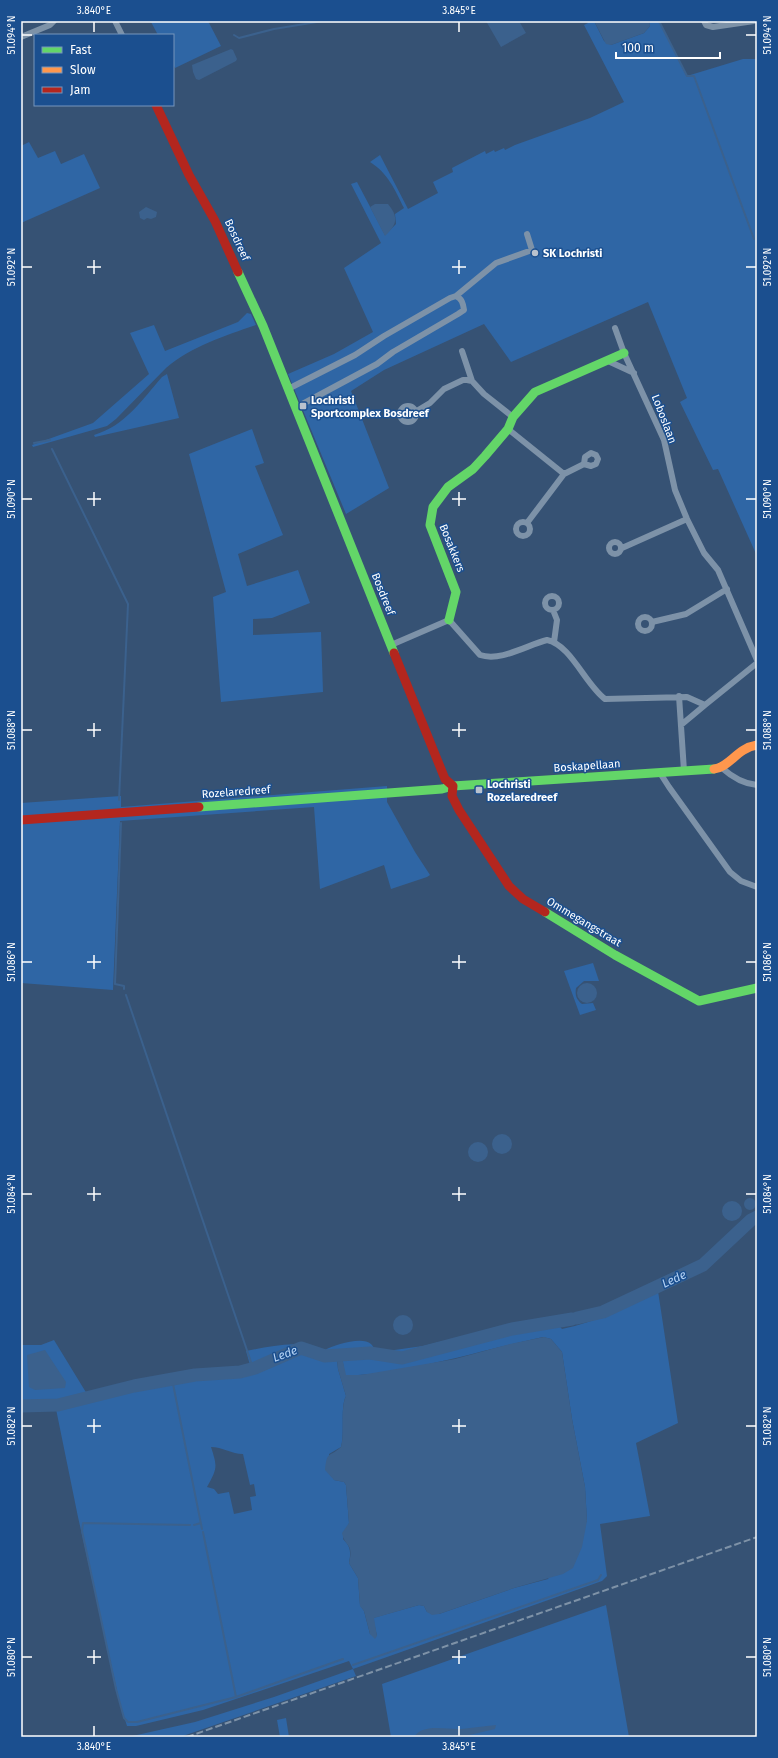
<svg xmlns="http://www.w3.org/2000/svg" width="778" height="1758" viewBox="0 0 778 1758" font-family="'Fira Sans',sans-serif">
  <rect width="100%" height="100%" fill="#365274"/>
  <path fill="#2f66a5" fill-rule="evenodd" d="M153 21H208L221 46 175 68 173 64V35H158L151 22Z
    M587 21H594L604 41 611 45 644 33 650 26 649 21H659L687 76 743 59H757V556L718 469 713 470 680 402 687 398 648 302 511 362 484 324 384 370 351 391 389 488 346 514 288 374 334 354 373 332 344 268 381 243 351 184 357 182 385 235 396 224 395 214 404 208C395 190 388 173 370 162L380 155 408 209 438 193 433 182 453 172 452 168 485 151 486 154 494 150 495 152 504 148 505 150 515 145 590 118 624 102 584 25 588 23Z
    M29 142 38 158 55 151 61 164 84 154 100 188 21 223V146Z
    M247 313 251 314 256 325C224 336 192 346 166 368L116 419 107 426 33 447 32 445 93 423 149 374 130 333 154 325 165 351 238 322Z
    M167 374 179 418 95 437 94 435C125 426 142 400 162 377Z
    M252 429 264 463 255 466 283 535 238 554 247 586 298 570 310 603 272 618 253 619V635L321 632 323 692 221 702 213 597 226 592 189 454Z
    M387 786V802L415 852 430 875 427 877 391 889 384 865 320 889 314 807 120 821 113 990 21 983V803L121 796V807Z
    M593 963 599 981H584L576 988C575 995 576 999 582 1004L593 1003 596 1010 580 1015 564 971Z
    M658 1291 678 1423 636 1443 650 1516 600 1524 607 1576 602 1581 353 1669 356 1676 180 1737H128L195 1722 274 1697 353 1669 349 1661 203 1710 136 1726H127L120 1704 78 1517 56 1409 148 1386 226 1373 228 1368 250 1365 246 1351C272 1346 299 1339 325 1350 334 1345 362 1336 371 1344 373 1346 375 1349 376 1352H380L423 1346 506 1326 553 1319 562 1329C597 1322 626 1307 658 1291ZM543 1337 551 1339 562 1352 572 1419 585 1487 587 1521 548 1579 514 1588 439 1614 427 1612 424 1606 419 1605 373 1618 377 1636 370 1634 364 1611 360 1605 358 1578 349 1563C351 1552 351 1547 343 1539L349 1523 346 1485 344 1482 334 1480 329 1454 341 1447C345 1432 340 1407 346 1396L338 1369 337 1359 342 1357 345 1375C365 1376 384 1372 403 1369 451 1361 496 1347 543 1337ZM211 1447C222 1447 232 1454 243 1454L250 1485 254 1484 256 1496 250 1497 252 1510 234 1514 229 1492 218 1494 214 1489 207 1487C218 1468 217 1466 211 1447Z
    M54 1340 87 1394 59 1401 21 1403V1345H41Z
    M606 1605 629 1737H391L382 1684Z
    M286 1718 289 1737H280L277 1720Z"/>
  <path fill="#3b618d" d="M486 21H519L526 33 501 47Z
    M594 21H649L650 26 644 33 611 45 606 44Z
    M231 49 233 50 237 59 236 61 199 80 196 79 193 72 192 65Z
    M375 204H388C399 217 397 225 385 236L370 207Z
    M146 207 157 212 156 217 151 219 147 218 144 220 140 218 139 212Z
    M577 993a10 10 0 1 1 20 0a10 10 0 1 1-20 0Z
    M492 1144a10 10 0 1 1 20 0a10 10 0 1 1-20 0Z
    M468 1152a10 10 0 1 1 20 0a10 10 0 1 1-20 0Z
    M744 1204a6 6 0 1 1 12 0a6 6 0 1 1-12 0Z
    M722 1211a10 10 0 1 1 20 0a10 10 0 1 1-20 0Z
    M393 1325a10 10 0 1 1 20 0a10 10 0 1 1-20 0Z
    M544 1337 551 1339 562 1352 572 1419 585 1487 587 1521 582 1547 573 1568 563 1574 514 1588 439 1614 432 1615 427 1612 424 1606 419 1605 374 1618 377 1636 375 1639 370 1634 364 1611 360 1606 358 1578 349 1563C354 1542 345 1548 342 1533L349 1523 346 1485 344 1482 334 1480 325 1470C327 1450 329 1458 341 1447 345 1432 340 1408 346 1396L338 1369 337 1359 342 1357 346 1375H361L455 1359 510 1344Z
    M45 1350 66 1382 65 1388 35 1390 29 1387 27 1355Z
    M496 1725 495 1729 461 1737H414C423 1723 448 1730 461 1729 473 1728 484 1726 496 1725Z"/>
  <g fill="none" stroke-linecap="round" stroke-linejoin="round">
    <path stroke="#3b618d" stroke-width="2" d="M659 21 687 76H694L754 239
      M234 35 239 38 274 29 323 21
      M756 246 757 250
      M34 443 50 440
      M52 449 128 604 119 800
      M121 823 115 984 124 986V989
      M126 995 252 1365 255 1368
      M339 1354 340 1359
      M172 1379 202 1529
      M190 1525 83 1523 82 1531 116 1689 124 1718 128 1722H137L236 1697
      M194 1525 201 1523
      M203 1532 236 1697 343 1659
      M353 1665 598 1580 601 1575"/>
    <path stroke="#3b618d" stroke-width="13" d="M577 1318 603 1312 703 1265 751 1220 757 1217
      M21 1406 58 1405 134 1386 195 1375 240 1372 255 1368 301 1348 325 1356 370 1353 402 1358 512 1329 572 1319"/>
    <path stroke="#7d92a8" stroke-width="6" d="M115 21 122 35
      M704 21 706 25 713 27 754 21
      M21 37 50 25 54 21
      M456 296 496 263 532 250 527 234
      M615 328 624 353 664 440 675 490 687 519 704 553 718 570 757 660
      M462 351 472 381
      M608 361 634 373
      M288 389 355 355 384 336 450 298 456 296C462 299 463 303 464 310L458 314 393 352 377 364 295 408
      M400 414a8 8 0 1 1 16 0a8 8 0 1 1-16 0Z
      M415 412 430 403 444 389 463 380H467L472 381 484 394 513 417
      M508 429 564 474 527 523
      M591 453 596 455 598 459 596 464 591 466 584 464 585 457Z
      M564 474 584 464
      M516 529a7 7 0 1 1 14 0a7 7 0 1 1-14 0Z
      M609 548a6 6 0 1 1 12 0a6 6 0 1 1-12 0Z
      M622 548 687 519
      M545 603a7 7 0 1 1 14 0a7 7 0 1 1-14 0Z
      M553 610 557 620 554 642
      M638 624a7 7 0 1 1 14 0a7 7 0 1 1-14 0Z
      M652 622 686 614 727 589
      M391 645 449 620 480 655C501 662 527 645 547 640 571 645 585 684 605 699L687 697 705 705 681 725
      M679 696 684 771
      M705 705 757 663
      M722 768C732 777 744 784 757 785
      M660 773 669 787 730 872 741 881 757 887"/>
    <path stroke="#63d668" stroke-width="9" d="M238 272 263 326 394 653
      M449 620 456 592 430 525 433 507 448 487 473 469 485 456 508 429 513 417 535 392 624 353
      M199 807 442 789 453 786 714 769
      M545 912 615 955 699 1001 757 988"/>
    <path stroke="#ff974d" stroke-width="9" d="M714 769C729 768 737 748 757 745"/>
    <path stroke="#b3261e" stroke-width="9" d="M156 105 189 175 215 221 238 272
      M394 653 445 779 453 786
      M453 786 452 796 459 810 509 886 523 899 545 912
      M21 820 199 807"/>
    <path stroke="#7e92a7" stroke-width="2" stroke-dasharray="7 3" stroke-linecap="butt" d="M187 1737 757 1537"/>
  </g>
  <path fill="none" stroke="#fff" stroke-width="1.5" d="M94 22V32M459 22V32M22 35H32M746 35H756M94 260V274M459 260V274M22 267H32M87 267H101M452 267H466M746 267H756M94 492V506M459 492V506M22 499H32M87 499H101M452 499H466M746 499H756M94 723V737M459 723V737M22 730H32M87 730H101M452 730H466M746 730H756M94 955V969M459 955V969M22 962H32M87 962H101M452 962H466M746 962H756M94 1187V1201M459 1187V1201M22 1194H32M87 1194H101M452 1194H466M746 1194H756M94 1419V1433M459 1419V1433M22 1426H32M87 1426H101M452 1426H466M746 1426H756M94 1650V1664M459 1650V1664M22 1657H32M87 1657H101M452 1657H466M746 1657H756M94 1726V1736M459 1726V1736"/>
  <g fill="#b9c2ce" stroke="#1b4f8f" stroke-width="1.5">
    <circle cx="535" cy="253" r="4"/>
    <rect x="299" y="402" width="8" height="8" rx="2"/>
    <rect x="475" y="786" width="8" height="8" rx="2"/>
  </g>
  <g text-anchor="middle" dominant-baseline="central" stroke-width="3" stroke-linejoin="round" paint-order="stroke">
    <g font-size="11" fill="#fff" stroke="#1b4f8f">
      <text transform="translate(237 240) rotate(65)">Bosdreef</text>
      <text transform="translate(664 419) rotate(69)">Loboslaan</text>
      <text transform="translate(452 548) rotate(68)">Bosakkers</text>
      <text transform="translate(383 594) rotate(68)">Bosdreef</text>
      <text transform="translate(587 766) rotate(-4)">Boskapellaan</text>
      <text transform="translate(236 792) rotate(-4)">Rozelaredreef</text>
      <text transform="translate(584 922) rotate(31)">Ommegangstraat</text>
    </g>
    <g font-size="11" font-weight="bold" fill="#fff" stroke="#1b4f8f" text-anchor="start">
      <text x="543" y="253">SK Lochristi</text>
      <text x="311" y="400">Lochristi<tspan x="311" dy="13">Sportcomplex Bosdreef</tspan></text>
      <text x="487" y="784">Lochristi<tspan x="487" dy="13">Rozelaredreef</tspan></text>
    </g>
    <g font-size="12" font-style="italic" fill="#b5d3f5" stroke="#1b4f8f">
      <text transform="translate(674 1279) rotate(-25)">Lede</text>
      <text transform="translate(285 1354) rotate(-20)">Lede</text>
    </g>
  </g>
  <rect width="778" height="1758" fill="none" stroke="#1b4f8f" stroke-width="44"/>
  <rect x="34" y="34" width="140" height="72" fill="#1b4f8f" stroke="#7695bc"/>
  <rect x="42" y="47" width="20" height="6" fill="#63d668" stroke="#7695bc"/>
  <text x="70" y="54" font-size="12" fill="#ffffff">Fast</text>
  <rect x="42" y="67" width="20" height="6" fill="#ff974d" stroke="#7695bc"/>
  <text x="70" y="74" font-size="12" fill="#ffffff">Slow</text>
  <rect x="42" y="87" width="20" height="6" fill="#b3261e" stroke="#7695bc"/>
  <text x="70" y="94" font-size="12" fill="#ffffff">Jam</text>
  <path d="M616 52v6h104v-6" fill="none" stroke="#ffffff" stroke-width="2"/>
  <text x="622" y="52" font-size="12" fill="#ffffff" stroke="#1b4f8f" stroke-width="3" paint-order="stroke">100 m</text>
  <rect x="22" y="22" width="734" height="1714" fill="none" stroke="#fff" stroke-width="1.5"/>
  <g font-size="10" text-anchor="middle" fill="#fff">
    <text x="94" y="14">3.840°E</text>
    <text x="459" y="14">3.845°E</text>
    <text transform="translate(11 35) rotate(-90)" y="4">51.094°N</text>
    <text transform="translate(767 35) rotate(-90)" y="4">51.094°N</text>
    <text transform="translate(11 267) rotate(-90)" y="4">51.092°N</text>
    <text transform="translate(767 267) rotate(-90)" y="4">51.092°N</text>
    <text transform="translate(11 499) rotate(-90)" y="4">51.090°N</text>
    <text transform="translate(767 499) rotate(-90)" y="4">51.090°N</text>
    <text transform="translate(11 730) rotate(-90)" y="4">51.088°N</text>
    <text transform="translate(767 730) rotate(-90)" y="4">51.088°N</text>
    <text transform="translate(11 962) rotate(-90)" y="4">51.086°N</text>
    <text transform="translate(767 962) rotate(-90)" y="4">51.086°N</text>
    <text transform="translate(11 1194) rotate(-90)" y="4">51.084°N</text>
    <text transform="translate(767 1194) rotate(-90)" y="4">51.084°N</text>
    <text transform="translate(11 1426) rotate(-90)" y="4">51.082°N</text>
    <text transform="translate(767 1426) rotate(-90)" y="4">51.082°N</text>
    <text transform="translate(11 1657) rotate(-90)" y="4">51.080°N</text>
    <text transform="translate(767 1657) rotate(-90)" y="4">51.080°N</text>
    <text x="94" y="1750">3.840°E</text>
    <text x="459" y="1750">3.845°E</text>
  </g>
</svg>
